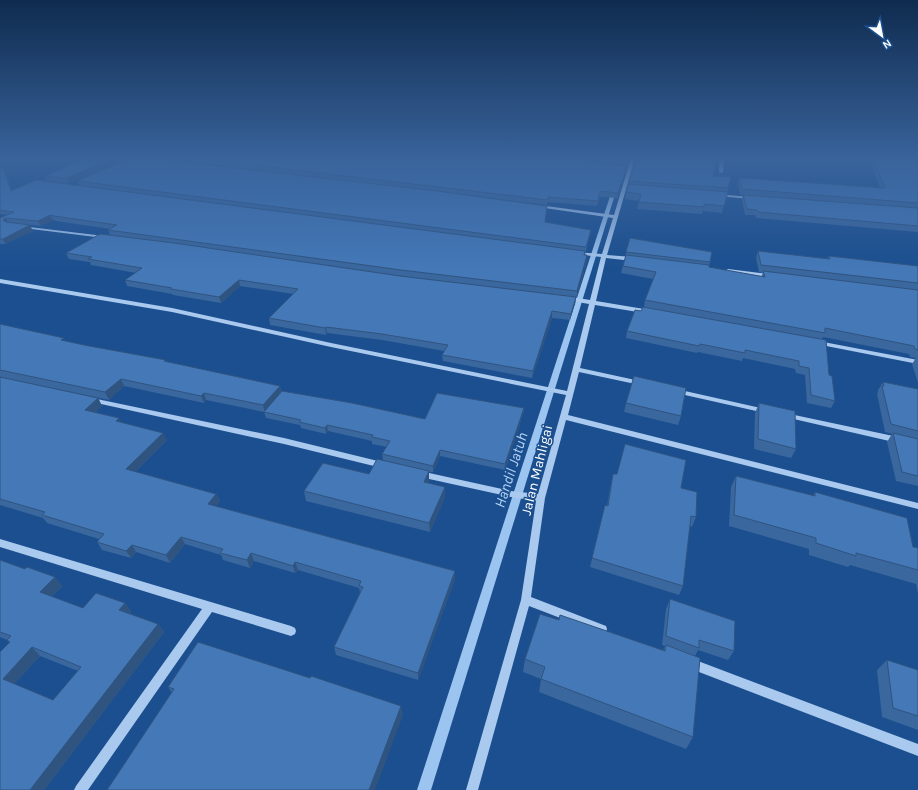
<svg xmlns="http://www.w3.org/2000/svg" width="918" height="790" viewBox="0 0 918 790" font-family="Karla,sans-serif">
  <rect width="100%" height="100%" fill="#1b4f8f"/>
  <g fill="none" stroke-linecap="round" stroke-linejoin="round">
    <path fill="#9cc4f0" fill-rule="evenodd" d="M613 187 617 188 431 790H417Z"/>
    <path fill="#a9c9ee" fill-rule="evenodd" d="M631 158H635L607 255 633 257 636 259 633 261 606 258 596 301 650 310 653 312 650 314 595 305 580 368 640 381 643 383 640 385 579 372 568 415 918 503V509L566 420 545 498 531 597 606 626 607 629 606 632 602 634 529 606 478 790H466L521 600 536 501 511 497 420 477 417 476 416 474 417 472 420 471 511 491 538 494 566 395 331 347 172 312 0 283V279L172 308 331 343 567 391 589 304 566 300 563 298 566 296 590 300 601 257 575 254 573 253 575 252 602 254 613 218 538 207 536 206 538 205 614 215Z
      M720 158H724L723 172 721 173 719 172Z
      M716 194 750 197 752 198 750 199 717 196H716Z
      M21 226 104 236 106 237 104 238 23 228H21Z
      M728 269 769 274 772 276 769 278 726 272 725 271Z
      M818 341 918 360V364L816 344 815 343 816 342Z
      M674 389H676L765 409 769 411 765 413 676 393 673 391Z
      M90 398H92L284 438 382 462 385 463 386 465 385 467 382 468 284 444 92 402 88 400Z
      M782 413H785L898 437 901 438 902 440 901 442 898 443 785 417 781 415Z
      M0 539 291 626 295 628 296 631 295 634 291 636 212 612 88 790H74L76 786 202 609 0 547Z
      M690 658 918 744V756L686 667 685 663 686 659Z"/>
  </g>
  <path fill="#3a679d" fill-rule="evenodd" d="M86 158H128L68 183 47 181 45 176Z
    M157 158H310L306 161 627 166 626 171 618 198 600 197 597 206 547 202V205L462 195 545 222 591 230 585 255 587 261 577 297H576L575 303 570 320 552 318 532 378 443 361 442 355 444 351 382 340 327 333 326 335 270 325 269 318 293 294 240 286 221 303 173 295 172 294 127 286 125 280 136 273 91 265 90 262 69 259 66 253 110 235 108 230 110 229 56 221 53 220 41 226 22 224 33 231 5 244H0V218L7 215 0 214V159L4 168 3 169 6 173 12 191 79 185 77 181 371 184ZM301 262 401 276 542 293 400 276Z
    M542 158H630L627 166Z
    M869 158H918V232L756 218 755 215H745L742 200 743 195H740L738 183 739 178 880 188Z
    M713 176 731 177 722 213 703 211 702 214 637 209 639 201 625 199 629 181Z
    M630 238 712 252 709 267 761 277 763 273 759 272 756 258 758 251 827 259 829 256 918 266V383L912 364 916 358 910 357 909 354 823 337 822 340 835 401 831 408 807 403 805 375 796 373 795 369 743 358 742 361 698 352 697 353 626 338 627 331 644 307 645 300 653 279 621 273Z
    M0 324 65 341 280 386 281 392 425 419 524 408 523 414 505 470 440 456 433 472H429V481L428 483 445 487V497L430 532 306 501 304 491 369 474 383 460 382 454 387 447 372 444V441L328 431 326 434 301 428 300 425 266 418 264 412 206 400 204 403 124 386 109 400 0 377Z
    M0 377 98 398 102 406 95 412 167 440 135 472 216 494 220 501 216 506 455 571V579L418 680 336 655 334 647 360 593 359 588 298 570 295 573 254 561 250 568 223 560 221 555 185 544 170 563 136 552 131 558 102 550 97 542 99 539 47 523 43 518 0 505Z
    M883 382 918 389V486L896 481 887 442 892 434 885 432 877 394 878 392V390Z
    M626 403 681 416 678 425 624 412Z
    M759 403 796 449 791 458 754 449 755 413Z
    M613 474 681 488 696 517 692 527 690 526 683 586 679 595 590 567 605 505 607 506 611 483Z
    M736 476 813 496 815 492 913 547 918 548V594L916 584 850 565 848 567 809 555V549L729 526 731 487Z
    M0 560 25 569 55 577 62 586 51 597 83 608 125 603 131 612 129 613 158 624 164 632 44 790H0L9 643 7 640 0 637ZM40 656 78 671 53 700 14 684Z
    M670 599 734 651 728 660 698 650 695 656 693 737 686 749 539 692 541 679 523 672 525 659 559 620 663 650 665 646 662 645 666 609Z
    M887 660 918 670V730L882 717 877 670Z
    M168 687 403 715 172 693Z"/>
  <path fill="#305480" d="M115 158H128L68 183 66 178Z
    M304 158H310L305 161 304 160Z
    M0 159 4 168 0 170Z
    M627 166 626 171 618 198V193Z
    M3 168 6 173 14 196 11 191Z
    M50 215 53 220 41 226 38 221Z
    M6 218 8 223 6 226 3 220Z
    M30 225 33 231 5 244 3 239Z
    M587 255V261L577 297V291Z
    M239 280 240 286 221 303 219 297Z
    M576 297 575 303 570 320 571 314Z
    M552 311V318L532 378 533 371Z
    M326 327 327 333 326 335 325 328Z
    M121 379 124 386 109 400 105 392Z
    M280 386 281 393 265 412 263 405Z
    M204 393 206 400 204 403 201 396Z
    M98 398 102 406 89 417 85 410Z
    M524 408 523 414 505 470V464Z
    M119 418 123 426 116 421Z
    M327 425 328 431 326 434 325 428Z
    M163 433 167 440 130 477 126 469Z
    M440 450V456L433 472V466Z
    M429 471V481L424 492V482Z
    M445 487V497L430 532 429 523Z
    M216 494 220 501 211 512 208 504Z
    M181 537 185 544 170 563 166 555Z
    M132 545 136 552 131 558 126 551Z
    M251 553 254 561 250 568 247 560Z
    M295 562 298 570 295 573 293 566Z
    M455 571V579L418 680V673Z
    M55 577 62 586 47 601 40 592Z
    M125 603 131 612 125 618 119 610Z
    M158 624 164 632 44 790H30Z
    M32 647 40 656 11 687 3 679Z
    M401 706 403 715 375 790H369Z"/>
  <path fill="#4478b7" stroke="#305480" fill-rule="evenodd" d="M86 158H115L66 178 45 176Z
    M131 158H146L437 191 547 206 545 222 591 230 586 247 77 181Z
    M195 158H304V160L307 161 312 158H539L627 166 618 193 600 191 598 201 548 197V200Z
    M591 158H629L628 162Z
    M636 158H716L713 176 731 177 728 188 629 181Z
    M873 158H918V203L742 189 739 178 885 188Z
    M3 168 11 191 36 180 585 251 584 255H587L577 291 401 270 108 230 117 225 54 216 50 215 38 221 6 218 3 220 6 222 30 225 3 239H0V218L14 212 0 210V169Z
    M628 184 728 192 724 206 704 204V207L639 202 641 194 626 192Z
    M743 195 918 208V226L758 212 757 210 747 209Z
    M100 234 174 243 400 276 576 297 571 314 552 311 533 371 442 355 448 345 382 334 326 327 325 328 269 318 298 289 239 280 219 297 171 289 172 288 125 280 142 268 88 259 92 257 66 253Z
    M630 238 712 252 710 262 626 252Z
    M758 251 830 259 829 256 918 266V283L761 265Z
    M626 255 709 265V267L765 277 763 271 918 290V350L915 349 914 346 825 328V333L645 300 656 272 623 266Z
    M643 307 826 340 829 375 832 376 835 401 811 395 809 368 799 366V361L745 350V353L700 344 699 346 627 331 635 310 641 311Z
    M0 324 64 338 61 340 84 345 166 360 164 361 280 386 263 405 204 393 201 396 121 379 105 392 0 370Z
    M634 376 686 388 681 416 626 403Z
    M0 377 98 398 85 410 119 418 116 421 163 433 126 469 216 494 208 504 455 571 418 673 334 647 363 587 359 586 361 581 295 562 293 566 251 553 247 560 220 553 223 549 181 537 166 555 132 545 126 551 97 542 104 534 42 515 45 512 0 499Z
    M883 382 918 389V431L891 424 882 386H884Z
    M282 391 352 403 425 419 437 393 524 408 505 464 440 450 433 466 382 454 390 441 372 437 373 435 327 425 325 428 299 422 301 420 264 412Z
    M759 403 795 411 796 449 758 439Z
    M893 433 918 439V476L902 472Z
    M625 444 686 460 681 488 697 492 696 517 691 516 683 586 592 558 605 505 608 506 613 474H617Z
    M377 459 429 471 424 482 445 487 429 523 304 491 323 463 369 474Z
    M736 476 815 496V492L907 518 913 547 918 548V570L856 553V556L816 543V538L734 515Z
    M0 560 25 569 27 567 55 577 40 592 83 608 96 593 125 603 119 610 158 624 30 790H0V652L10 642 7 640 11 636 0 632ZM32 647 81 667 53 700 3 679Z
    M670 599 735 621 734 651 699 640V648L666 636Z
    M540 614 559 620 560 615 665 651 666 645 700 658 693 737 541 679 545 667 525 659Z
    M198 642 310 678 311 676 401 706 369 790H107L174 689 168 687Z
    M887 660 918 670V716L893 708Z"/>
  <linearGradient id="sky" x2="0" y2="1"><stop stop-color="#0f2b4f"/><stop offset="0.59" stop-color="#39639b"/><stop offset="1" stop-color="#39639b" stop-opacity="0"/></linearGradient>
  <rect width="918" height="269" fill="url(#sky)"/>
  <g text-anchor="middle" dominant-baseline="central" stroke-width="3" stroke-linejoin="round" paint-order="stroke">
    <g font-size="14" fill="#fff" stroke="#1b4f8f">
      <text transform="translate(537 470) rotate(-76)">Jalan Mahligai</text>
    </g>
    <g font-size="15" font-style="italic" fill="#b5d3f5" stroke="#1b4f8f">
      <text transform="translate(511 470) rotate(-72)">Handil Jatuh</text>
    </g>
  </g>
  <g transform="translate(882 36) rotate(148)" stroke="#1b4f8f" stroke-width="3" paint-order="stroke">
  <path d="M0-3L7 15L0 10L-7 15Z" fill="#ffffff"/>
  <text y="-6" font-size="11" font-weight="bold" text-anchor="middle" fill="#ffffff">N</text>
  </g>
</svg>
